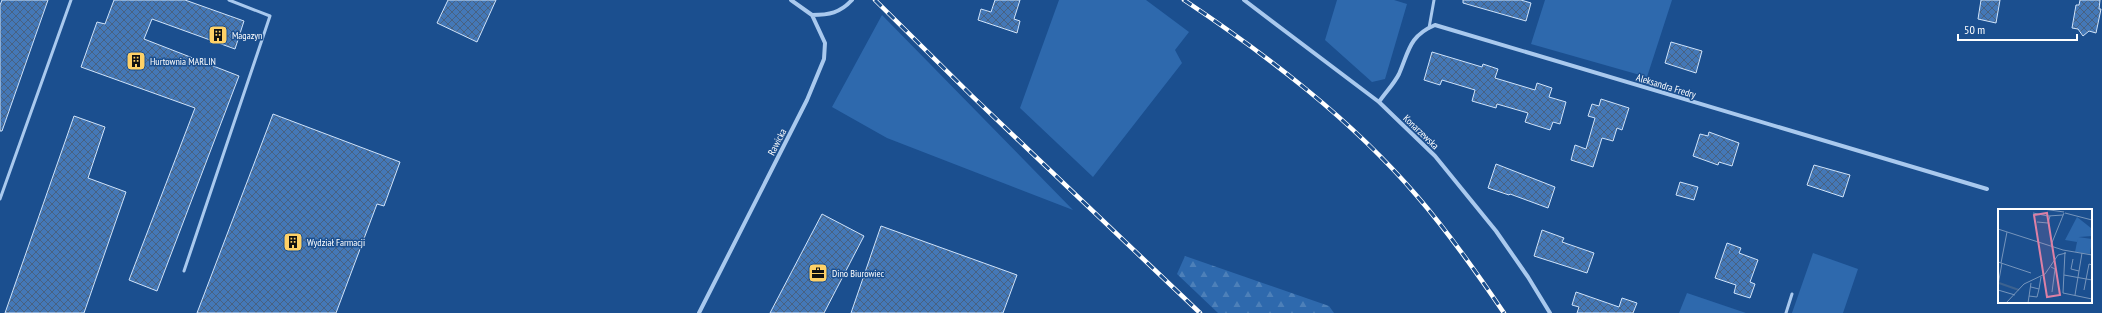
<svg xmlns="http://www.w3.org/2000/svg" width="2102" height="313" viewBox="0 0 2102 313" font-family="'PT Sans Narrow',sans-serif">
  <defs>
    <pattern id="forest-firs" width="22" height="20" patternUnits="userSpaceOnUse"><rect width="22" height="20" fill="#2e69ad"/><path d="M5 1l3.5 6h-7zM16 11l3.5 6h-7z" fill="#4d80b9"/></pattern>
    <pattern id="building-cross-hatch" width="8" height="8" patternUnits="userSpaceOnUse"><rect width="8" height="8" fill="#4478b7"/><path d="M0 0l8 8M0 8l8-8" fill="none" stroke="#486282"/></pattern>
  </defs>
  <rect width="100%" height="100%" fill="#1b4f8f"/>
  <path fill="#2e69ad" d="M1059 0H1146L1189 32 1175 50 1182 63 1093 177 1020 108Z
    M1337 0H1394L1407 4 1385 79 1372 82 1325 40Z
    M1545 0H1672L1647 77 1531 44Z
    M882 15 1073 210 887 138 832 107Z
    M1813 253 1858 269 1843 313H1792Z
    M1687 293 1746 313H1679Z"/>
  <path fill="url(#forest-firs)" d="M1185 256 1329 306 1334 313H1218L1177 274Z"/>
  <path fill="url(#building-cross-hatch)" stroke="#cfe3fa" d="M2 0H48L2 131H0V5Z
    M114 0H185L244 21 235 49 152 19 144 39 239 76 157 291 129 280 195 108 81 67 97 22 105 24Z
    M448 0H496L477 42 437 23Z
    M995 0H1020L1014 19 1020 21 1017 33 978 20 981 9 991 12Z
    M1463 0H1521L1531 3 1526 21 1463 3Z
    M1981 0H2000L1996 23 1978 19Z
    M2080 0H2100L2099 9H2101L2096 33 2089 31 2083 36 2078 29 2072 28 2076 5H2079Z
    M1671 42 1702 51 1696 73 1665 63Z
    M1432 52 1482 67 1483 64 1498 69 1495 78 1535 90 1537 83 1552 88 1549 97 1566 102 1560 124 1553 122 1550 130 1525 122 1528 113 1497 104 1496 108 1472 101 1475 90 1442 80 1440 85 1424 80Z
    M1601 99 1629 108 1622 130 1617 128 1613 141 1602 138 1593 167 1571 160 1575 145 1586 149 1595 118 1588 116 1592 104 1599 106Z
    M273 114 400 162 384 206 377 204 336 313H197Z
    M74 116 105 127 88 178 126 192 84 313H5Z
    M1709 132 1739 143 1732 166 1719 162 1718 165 1693 156 1700 134 1708 136Z
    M1496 164 1555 187 1548 208 1510 194 1509 195 1488 188Z
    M1814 165 1850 175 1843 197 1807 185Z
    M1680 182 1698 187 1694 200 1676 195Z
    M822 214 864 236 824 313H770Z
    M881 226 1017 275 1003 313H851Z
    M1542 230 1564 238 1562 242 1594 253 1587 273 1534 256Z
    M1727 243 1741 248 1739 253 1758 260 1750 282 1755 284 1750 298 1734 293 1736 285 1715 278Z
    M1576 292 1619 307 1622 298 1637 303 1633 313H1577L1579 307 1572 305Z"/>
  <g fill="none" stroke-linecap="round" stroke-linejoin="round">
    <path stroke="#a9c9ee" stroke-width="3" d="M1429 28 1434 0
      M0 199 71 0
      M184 271 270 16 229 0
      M1786 313 1792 294"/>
    <path stroke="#a9c9ee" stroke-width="4" d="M1244 0 1379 102 1435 156 1496 231 1528 277 1550 313
      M812 15C829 15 840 13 852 0
      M1379 102C1385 93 1394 84 1399 74 1409 51 1409 36 1435 25L1987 189
      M699 313 807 100 824 59 825 43 812 15 791 0"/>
    <defs>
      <path id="rail" d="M875 0 972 96 1200 313
        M1184 0C1268 56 1351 119 1417 196 1449 233 1477 273 1504 313"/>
    </defs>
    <use href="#rail" stroke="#fff" stroke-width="4.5"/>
    <use href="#rail" stroke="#1b4f8f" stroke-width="3" stroke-dasharray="9" stroke-linecap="butt"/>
  </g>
  <defs>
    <symbol id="building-square" viewBox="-11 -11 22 22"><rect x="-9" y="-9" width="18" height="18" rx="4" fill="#ffd166" stroke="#1b4f8f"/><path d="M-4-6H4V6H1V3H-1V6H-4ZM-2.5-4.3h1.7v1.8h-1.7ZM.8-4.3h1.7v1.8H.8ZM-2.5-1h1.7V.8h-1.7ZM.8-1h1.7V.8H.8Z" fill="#111"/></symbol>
    <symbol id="office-square" viewBox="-11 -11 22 22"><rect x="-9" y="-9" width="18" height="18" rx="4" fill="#ffd166" stroke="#1b4f8f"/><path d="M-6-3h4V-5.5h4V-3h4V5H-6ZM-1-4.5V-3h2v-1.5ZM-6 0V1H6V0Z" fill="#111"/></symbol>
  </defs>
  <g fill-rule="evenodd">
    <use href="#building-square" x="207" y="24" width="22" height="22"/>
    <use href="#building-square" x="125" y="50" width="22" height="22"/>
    <use href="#building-square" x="282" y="231" width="22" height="22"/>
    <use href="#office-square" x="807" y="262" width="22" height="22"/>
  </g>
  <g text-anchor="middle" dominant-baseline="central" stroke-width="3" stroke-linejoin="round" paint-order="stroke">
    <g font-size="10" fill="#fff" stroke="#1b4f8f" text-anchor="start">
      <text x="232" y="35">Magazyn</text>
      <text x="150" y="61">Hurtownia MARLIN</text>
      <text x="307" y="242">Wydział Farmacji</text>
      <text x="832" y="273">Dino Biurowiec</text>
    </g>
    <g font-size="10" fill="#fff" stroke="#1b4f8f">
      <text transform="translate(1666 86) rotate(17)">Aleksandra Fredry</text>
      <text transform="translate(1421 132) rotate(44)">Konarzewska</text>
      <text transform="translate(777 142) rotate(-63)">Rawicka</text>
    </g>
  </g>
  <g transform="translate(1998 209)">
    <rect width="94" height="94" fill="#1b4f8f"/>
    <path d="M80 28 94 30 92 45 77 43Z" fill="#2e69ad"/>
    <path d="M79 8 93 19 94 27 81 28 79 33 67 31Z" fill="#2e69ad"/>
    <path fill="none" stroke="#3c6290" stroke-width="2" d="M1 74 21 81"/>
    <path fill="none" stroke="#7695bc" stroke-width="1" d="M45 0 66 3M35 4 50 7 65 6M67 4 94 11M39 13 50 14 52 7M0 20 65 41 94 46M53 36 66 4M67 43 65 84 94 90M75 50 73 60 81 62M0 53 33 64M3 54 9 23M53 58 57 60 54 83M66 66 94 71M0 76 4 54M41 80 43 68M0 81 17 86M86 81 91 55 94 56M77 86 84 44M31 87 39 88 41 80 33 78M8 94 26 75 47 65 60 46 68 44M30 94 33 74"/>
    <path fill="#dd80a5" fill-opacity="0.15" stroke="#dd80a5" stroke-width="2" d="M49 4 62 86 49 88 36 6Z"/>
    <rect width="94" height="94" fill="none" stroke="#fff" stroke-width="2"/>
  </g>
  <path d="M1958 34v6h119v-6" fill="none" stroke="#ffffff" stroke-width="2"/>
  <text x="1964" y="34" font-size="12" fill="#ffffff" stroke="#1b4f8f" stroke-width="3" paint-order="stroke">50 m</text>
</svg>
